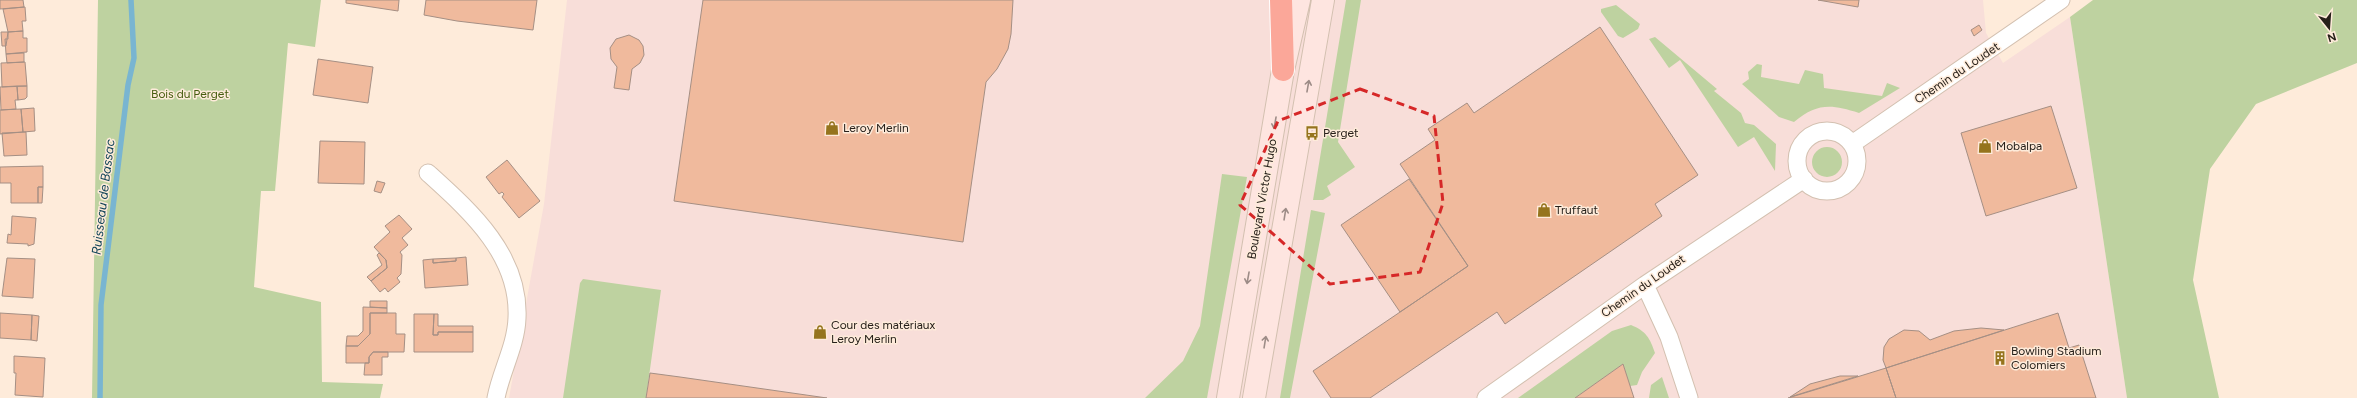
<svg xmlns="http://www.w3.org/2000/svg" width="2357" height="398" viewBox="0 0 2357 398" font-family="Figtree,sans-serif">
  <rect width="100%" height="100%" fill="#feebda"/>
  <path fill="#f8ded9" d="M567 0H1983L1986 33 2003 63 2070 17 2127 398H509L544 204Z"/>
  <path fill="#bed2a0" d="M98 0H321L315 47 288 43 275 191H261L254 287 321 302 322 382 383 384 380 398H92Z
    M1346 0H1361L1338 142 1355 167 1327 186 1331 195 1323 200H1313Z
    M2093 0H2357V63L2256 104 2210 169 2193 280 2219 398H2127L2070 17Z
    M1616 5 1640 24 1638 29 1623 38 1618 36 1601 12V9Z
    M1655 37 1717 89 1714 91 1741 113 1745 123 1754 125 1776 144 1775 171 1754 137 1738 147 1680 60 1669 68 1649 39Z
    M1757 64 1762 65 1761 77 1799 84 1805 70 1823 74 1824 88 1882 96 1887 83 1900 88 1859 113C1831 104 1817 103 1794 122L1779 117 1742 84 1749 79 1748 72Z
    M1812 162a15 15 0 1 1 30 0a15 15 0 1 1-30 0Z
    M1222 174 1247 177 1207 398H1145L1183 361 1200 326Z
    M1311 210 1325 213 1290 398H1280Z
    M583 279 661 290 646 398H563L580 283Z
    M1631 325C1646 331 1650 338 1655 353L1642 372 1637 385 1630 386 1623 364 1575 398H1518L1612 331Z
    M1662 377 1669 398H1649L1651 385Z"/>
  <g fill="none" stroke-linecap="round" stroke-linejoin="round">
    <path stroke="#79b5d1" stroke-width="5.5" d="M100 398 101 305 128 85 134 58 131 0"/>
  </g>
  <path fill="#f0ba9d" stroke="#a58f84" d="M0 0H23L24 7 0 9Z
    M346 0H399L398 11 346 3Z
    M426 0H537L533 30 457 21 424 15Z
    M703 0H1013L1011 34 1008 49 997 69 986 82 963 242 674 201Z
    M1818 0H1859L1858 7Z
    M25 7 26 21H22L23 31 8 32 3 9Z
    M1979 25 1982 30 1974 36 1971 30Z
    M1600 27 1698 175 1655 204 1662 216 1505 324 1497 312 1370 398H1331L1313 371 1468 266 1400 164 1435 140 1428 129 1467 103 1474 113Z
    M23 31V38H27V52L6 54 5 39H8V32Z
    M1 32H8L6 46H2Z
    M629 35 639 40 643 46 644 55 640 63 632 69 629 90 614 88 617 67 611 59 610 48 616 39Z
    M24 53V62L7 63 6 54Z
    M318 59 373 67 368 103 313 95Z
    M25 62 27 86 2 87 1 63Z
    M17 86H27V97L25 99 18 100Z
    M17 86 18 100H15L16 109 1 110 0 87Z
    M2051 106 2077 188 1986 216 1961 133Z
    M34 108 35 131 23 132 21 109Z
    M21 109 23 132 0 134V110Z
    M26 132 27 155 4 156 2 133Z
    M320 141 365 142 364 184 318 183Z
    M507 160 540 201 519 218 502 197 504 194 502 192 499 194 486 177Z
    M43 166V187H38V203H11V183H0V167Z
    M1409 179 1468 266 1400 312 1341 225Z
    M377 181 385 183 381 193 374 191Z
    M38 187H43L42 203H38Z
    M399 215 412 229 402 238 408 245 400 252 402 255 401 274 397 278 400 282 388 292 385 288 380 292 371 281 387 268 386 260 374 247 390 232 385 226Z
    M12 216 36 218 34 244 28 246V244L7 243 8 234 11 235Z
    M379 253 386 260 387 268 371 281 367 277 382 265 377 255Z
    M466 257 468 285 425 288 423 260 433 259V263L456 261V258Z
    M7 258 35 259 33 298 2 296Z
    M456 258V261L433 263V259Z
    M370 301H387V308L370 307Z
    M363 307 387 308V313H370V334L358 346H346L347 336H358L363 331Z
    M0 313 32 315 31 340 0 338Z
    M370 313H396V334H405L404 352H373L369 357V363H346V346H358L370 334Z
    M2058 313 2069 348 2079 345 2096 398H1896L1886 368Z
    M414 314H434L433 335H438V332H473V352H414Z
    M434 314H438V326H473V332H438V335H433Z
    M32 315 39 316 37 341 31 340Z
    M1981 328 2004 330 1886 368 1883 360 1884 347 1889 339 1904 330 1919 331 1930 340 1954 331Z
    M373 352H388V357H382V375H364L365 363H369V357Z
    M14 356 45 358 43 397 15 395 16 373H14Z
    M1623 364 1634 398H1575Z
    M1886 368 1896 398H1788L1844 381Z
    M650 373 680 377 827 398H646Z
    M1840 376H1858L1790 397 1810 384Z"/>
  <g fill="none" stroke-linecap="round" stroke-linejoin="round">
    <defs>
      <path id="street" d="M1797 161a30 30 0 1 1 60 0a30 30 0 1 1-60 0Z
        M1852 144 2061 0
        M428 173C470 211 520 255 517 318 516 346 501 371 496 398
        M1645 285 1669 337 1689 398
        M1486 398 1645 285 1804 179"/>
      <path id="secondary" d="M1228 398 1283 70 1299 0
        M1254 398 1323 0"/>
      <path id="highway" d="M1281 0 1283 70"/>
    </defs>
    <use href="#street" stroke="#d3c0b0" stroke-width="19"/>
    <use href="#secondary" stroke="#d3c0b0" stroke-width="24"/>
    <use href="#highway" stroke="#fff" stroke-width="24"/>
    <use href="#street" stroke="#fff" stroke-width="17"/>
    <use href="#secondary" stroke="#fee5e0" stroke-width="22"/>
    <use href="#highway" stroke="#fba799" stroke-width="22"/>
  </g>
  <defs><path id="oneway-shaft" d="M-6 0H5M1.5-3L5.5 0L1.5 3" fill="none" stroke-width="1.6" stroke-linecap="round" stroke-linejoin="round"/></defs>
  <g stroke="#9d8c87">
    <use href="#oneway-shaft" transform="translate(1308 86) rotate(-80)"/>
    <use href="#oneway-shaft" transform="translate(1275 123) rotate(100)"/>
    <use href="#oneway-shaft" transform="translate(1285 214) rotate(-81)"/>
    <use href="#oneway-shaft" transform="translate(1248 278) rotate(100)"/>
    <use href="#oneway-shaft" transform="translate(1265 342) rotate(-81)"/>
  </g>
  <path fill="none" stroke="#d62828" stroke-width="3" stroke-dasharray="8 5" stroke-linejoin="round" d="M1360 89 1434 116 1443 203 1420 272 1330 284 1240 205 1278 121Z"/>
  <defs>
    <symbol id="shop-bare" viewBox="-9 -9 18 18"><path d="M-5-2.5h2.3a2.7 3.5 0 0 1 5.4 0H5L5.5 6h-11ZM-1.5-2.5h3a1.5 2.3 0 0 0-3 0Z" fill="#95741d" stroke="#feebda" stroke-width="2.5" paint-order="stroke"/></symbol>
    <symbol id="bus-bare" viewBox="-9 -9 18 18"><path d="M-5-6H5V4H4V6H2V4H-2V6H-4V4H-5ZM-3.5-4V0h7V-4ZM-3.5 1.2v1.5H-2V1.2ZM2 1.2v1.5H3.5V1.2Z" fill="#95741d" stroke="#feebda" stroke-width="2.5" paint-order="stroke"/></symbol>
    <symbol id="building-bare" viewBox="-9 -9 18 18"><path d="M-4-6H4V6H1V3H-1V6H-4ZM-2.5-4.3h1.7v1.8h-1.7ZM.8-4.3h1.7v1.8H.8ZM-2.5-1h1.7V.8h-1.7ZM.8-1h1.7V.8H.8Z" fill="#95741d" stroke="#feebda" stroke-width="2.5" paint-order="stroke"/></symbol>
  </defs>
  <g fill-rule="evenodd">
    <use href="#shop-bare" x="822" y="118" width="20" height="20"/>
    <use href="#bus-bare" x="1302" y="123" width="20" height="20"/>
    <use href="#shop-bare" x="1975" y="136" width="20" height="20"/>
    <use href="#shop-bare" x="1534" y="200" width="20" height="20"/>
    <use href="#shop-bare" x="810" y="322" width="20" height="20"/>
    <use href="#building-bare" x="1990" y="348" width="20" height="20"/>
  </g>
  <g text-anchor="middle" dominant-baseline="central" stroke-width="3" stroke-linejoin="round" paint-order="stroke">
    <g font-size="12" fill="#27201a" stroke="#feebda">
      <text transform="translate(1957 73) rotate(-34)">Chemin du Loudet</text>
      <text transform="translate(1262 199) rotate(-80)">Boulevard Victor Hugo</text>
      <text transform="translate(1643 286) rotate(-35)">Chemin du Loudet</text>
    </g>
    <g font-size="12" fill="#465d0f" stroke="#feebda">
      <text x="190" y="94">Bois du Perget</text>
    </g>
    <g font-size="12" fill="#27201a" stroke="#feebda" text-anchor="start">
      <text x="843" y="128">Leroy Merlin</text>
      <text x="1323" y="133">Perget</text>
      <text x="1996" y="146">Mobalpa</text>
      <text x="1555" y="210">Truffaut</text>
      <text x="831" y="325">Cour des matériaux<tspan x="831" dy="14">Leroy Merlin</tspan></text>
      <text x="2011" y="351">Bowling Stadium<tspan x="2011" dy="14">Colomiers</tspan></text>
    </g>
    <g font-size="13" font-style="italic" fill="#114458" stroke="#feebda">
      <text transform="translate(103 197) rotate(-83)">Ruisseau de Bassac</text>
    </g>
  </g>
  <g transform="translate(2329 28) rotate(163)" stroke="#feebda" stroke-width="3" paint-order="stroke">
  <path d="M0-3L7 15L0 10L-7 15Z" fill="#27201a"/>
  <text y="-6" font-size="11" font-weight="bold" text-anchor="middle" fill="#27201a">N</text>
  </g>
</svg>
